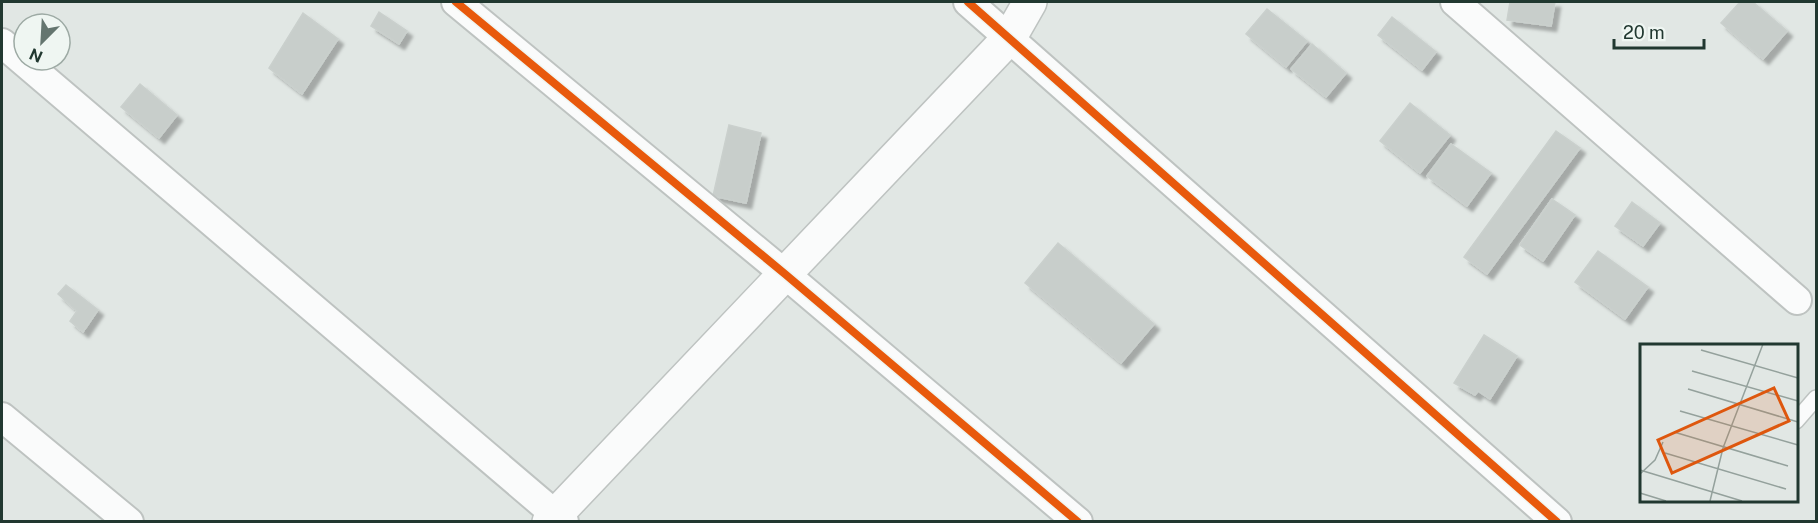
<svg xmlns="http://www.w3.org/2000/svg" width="1818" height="523" viewBox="0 0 1818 523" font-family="'Public Sans',sans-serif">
  <defs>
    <filter id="shadow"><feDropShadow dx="5.5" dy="5.5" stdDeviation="1.5" flood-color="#0004"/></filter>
  </defs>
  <rect width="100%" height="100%" fill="#e1e7e4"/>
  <path fill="#c8cecb" stroke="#cad0cd" stroke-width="1.5" filter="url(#shadow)" d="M1510 2H1555L1551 26 1507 20Z
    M1740 2H1753L1787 31 1763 59 1721 23Z
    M1267 9 1307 41 1286 67 1246 34Z
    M379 12 407 31 399 44 371 26Z
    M303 13 338 39 302 94 269 68Z
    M1392 17 1436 52 1422 70 1378 35Z
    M1312 44 1346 73 1326 97 1291 69Z
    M140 84 177 115 159 138 121 107Z
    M1410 103 1450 135 1420 173 1380 141Z
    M729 125 761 133 746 203 713 196Z
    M1556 131 1580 148 1487 274 1464 257Z
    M1451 144 1491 173 1467 206 1427 176Z
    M1552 199 1575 215 1543 261 1520 245Z
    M1632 202 1660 223 1643 246 1615 226Z
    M1058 243 1154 324 1121 363 1025 283Z
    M1598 251 1648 287 1625 319 1575 282Z
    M66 285 98 310 83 332 70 321 77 311 58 294Z
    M1484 335 1517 356 1490 399 1478 391 1475 395 1454 383Z"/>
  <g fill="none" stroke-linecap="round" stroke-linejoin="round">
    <defs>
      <path id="service" d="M1796 421 1816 398"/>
      <path id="minor" d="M456 2 785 274 1078 522
        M968 2 1557 522
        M1455 2 1797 300
        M2 43 564 522
        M2 417 129 522"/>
      <path id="tertiary" d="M549 522 1010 37 1030 2"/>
    </defs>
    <use href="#service" stroke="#bec3c1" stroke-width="18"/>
    <use href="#minor" stroke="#bec3c1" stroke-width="32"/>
    <use href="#tertiary" stroke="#bec3c1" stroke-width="36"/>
    <use href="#service" stroke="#fafbfb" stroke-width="15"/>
    <use href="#minor" stroke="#fafbfb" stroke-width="28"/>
    <use href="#tertiary" stroke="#fafbfb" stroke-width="33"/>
    <defs>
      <path id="cycleway" d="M456 2 785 274 1078 522
        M968 2 1557 522"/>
    </defs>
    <use href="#cycleway" stroke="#eff6f2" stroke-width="11"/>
    <use href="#cycleway" stroke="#e8590c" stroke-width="8"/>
  </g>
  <g transform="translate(1640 344)">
    <rect width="158" height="158" fill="#e1e7e4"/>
    <path fill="none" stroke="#94a19c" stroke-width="1.5" d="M61 6 158 34M52 27 158 57M48 45 158 78M40 67 158 101M34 88 148 122M25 109 146 145M0 126 102 157M0 130 15 116 23 98M0 149 26 157M70 157 83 104 123 0"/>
    <path fill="#de570e" fill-opacity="0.15" stroke="#de570e" stroke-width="3" d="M134 44 149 77 32 129 18 96Z"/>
    <rect width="158" height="158" fill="none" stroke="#213830" stroke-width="3"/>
  </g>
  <rect width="1818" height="523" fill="none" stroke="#213830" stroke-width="6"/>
  <g transform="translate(42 42) rotate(204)"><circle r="28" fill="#eff6f2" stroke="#9daaa4" stroke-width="1.5"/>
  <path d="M0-4.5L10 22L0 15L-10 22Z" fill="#64756f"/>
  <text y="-9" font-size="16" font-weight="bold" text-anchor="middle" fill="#213830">N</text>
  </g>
  <path d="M1614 39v9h90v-9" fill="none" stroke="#213830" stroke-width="3"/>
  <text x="1623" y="39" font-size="18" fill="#213830" stroke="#eff6f2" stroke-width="4.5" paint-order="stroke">20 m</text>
</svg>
